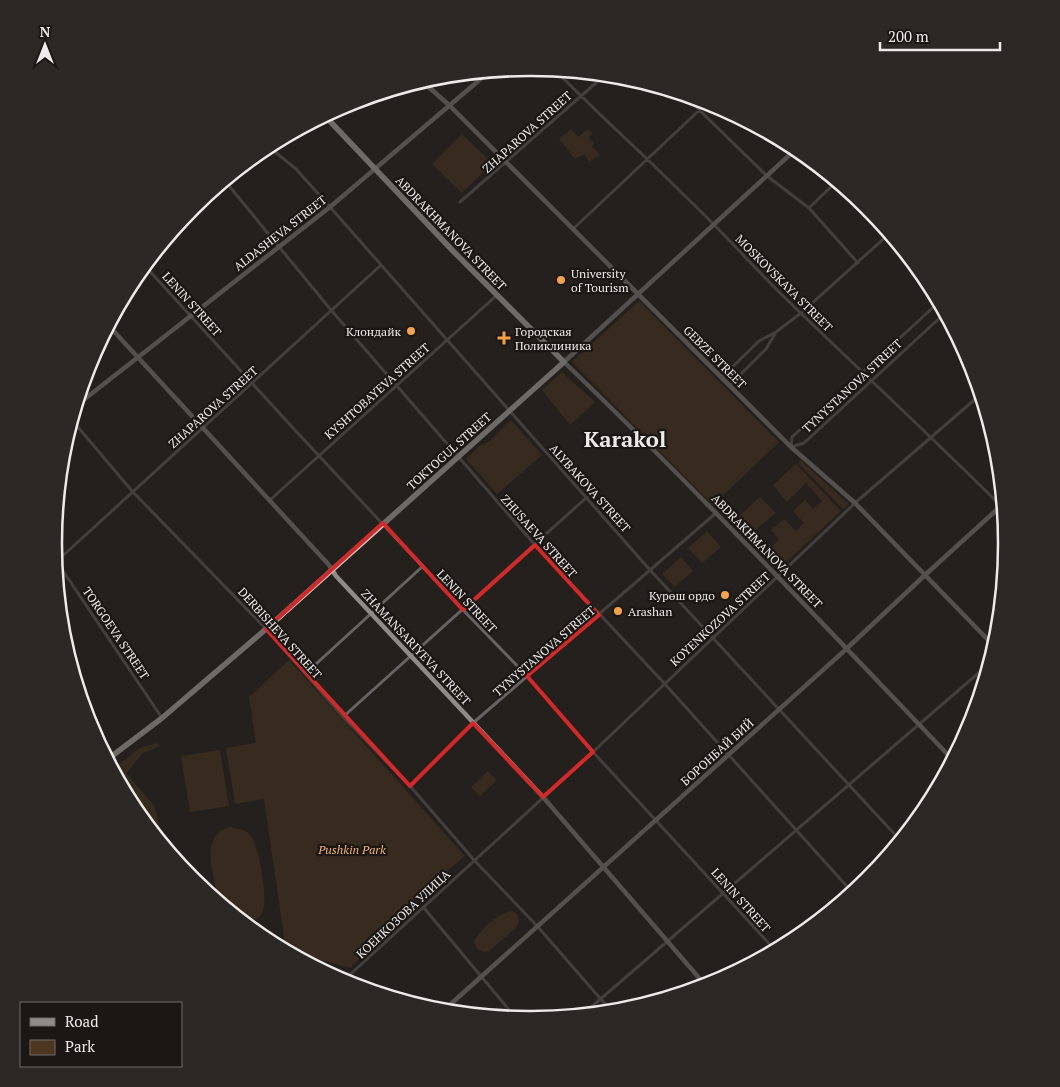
<svg xmlns="http://www.w3.org/2000/svg" width="1060" height="1087" viewBox="0 0 1060 1087" font-family="'PT Serif',serif">
  <rect width="100%" height="100%" fill="#24211d"/>
  <path fill="#4e3720" d="M571 129 578 137 588 129 593 134 588 138 594 143 592 146 600 155 589 162 585 154 575 159 559 139Z
    M462 134 492 163 462 193 432 164Z
    M639 301 779 442 713 505 572 362Z
    M562 372 595 402 570 425 542 390Z
    M511 420 542 455 497 494 466 459 478 447 491 440Z
    M800 460 849 504 843 509 798 463Z
    M796 464 841 511 780 568 728 514 730 513 736 519 760 497 776 513 755 530 771 547 779 540 771 530 784 519 796 531 804 523 793 511 805 500 813 509 822 501 806 483 787 502 773 485Z
    M707 531 721 547 702 563 688 548Z
    M681 557 693 571 675 587 662 574Z
    M289 660 465 856 418 896 350 968 286 950 264 799 235 804 226 748 256 743 249 697Z
    M157 743 160 746 143 753 126 773 155 807 163 843 134 808 113 769 140 748Z
    M220 750 229 806 190 812 181 756Z
    M488 771 497 780 480 796 471 787Z
    M230 827C238 829 246 829 251 836 259 846 269 902 262 913 259 919 253 921 246 924L219 901C214 877 198 835 230 827Z
    M510 911 517 913 519 920 517 927 489 951 484 952 477 949 474 942C479 930 497 915 510 911Z"/>
  <g fill="none" stroke-linecap="round" stroke-linejoin="round">
    <path stroke="#666463" stroke-width="3" d="M555 70C597 113 642 153 685 196 718 227 748 261 780 293 854 365 930 435 1003 508
      M684 95 767 176 809 208 858 263
      M270 145 274 151 296 169 330 207 650 570 900 840
      M225 181 331 310 535 545 664 683 852 892
      M200 201C235 174 275 153 309 124
      M460 202 605 75
      M809 208 836 182
      M573 229 708 102
      M145 266 293 428 463 610 527 676 593 752 775 950
      M939 302 792 437 791 447 804 443 944 314
      M721 378 759 341 776 332 801 313 889 234
      M729 386 766 349 776 332
      M72 420 132 491 266 629 343 717 410 786 474 860 538 927 612 1012
      M270 500 497 295
      M55 559 162 718
      M56 562 381 265
      M316 664 423 566
      M343 717 587 497
      M410 786 473 723 716 513
      M424 908 516 1018
      M343 981 593 752 855 503 980 395
      M582 1015 989 664"/>
    <path stroke="#8e8b88" stroke-width="4.5" d="M422 81 450 106 791 447 855 503 994 646
      M796 149 564 362C697 490 824 625 952 759
      M109 326 329 565 336 576 543 797 706 986
      M77 405 330 207 490 71
      M443 1011 843 652 925 575 1002 505"/>
    <path stroke="#c8c3bf" stroke-width="5.5" d="M108 759 162 718 266 629 564 362 453 251 325 116"/>
  </g>
  <path d="M0 0H1060V1087H0ZM383 523 463 610 535 545 599 615 527 676 593 752 543 797 473 723 410 786 266 629Z" fill="#24211d" fill-opacity=".55" fill-rule="evenodd"/>
  <path fill="none" stroke="#d62828" stroke-width="4" stroke-linejoin="round" d="M383 523 463 610 535 545 599 615 527 676 593 752 543 797 473 723 410 786 266 629Z"/>
  <g fill="#f5a246" stroke="#1a1714" stroke-width="2">
    <circle cx="561" cy="280" r="5"/>
    <circle cx="411" cy="331" r="5"/>
    <path d="M501.5 330.5h5v5h5v5h-5v5h-5v-5h-5v-5h5z"/>
    <circle cx="725" cy="595" r="5"/>
    <circle cx="618" cy="611" r="5"/>
  </g>
  <g text-anchor="middle" dominant-baseline="central" stroke-width="4.5" stroke-linejoin="round" paint-order="stroke">
    <g font-size="12" fill="#edebe9" stroke="#1a1714">
      <text transform="translate(527 132) rotate(-42)">ZHAPAROVA STREET</text>
      <text transform="translate(280 233) rotate(-38)">ALDASHEVA STREET</text>
      <text transform="translate(451 233) rotate(46)">ABDRAKHMANOVA STREET</text>
      <text transform="translate(784 283) rotate(45)">MOSKOVSKAYA STREET</text>
      <text transform="translate(192 304) rotate(48)">LENIN STREET</text>
      <text transform="translate(715 357) rotate(45)">GEBZE STREET</text>
      <text transform="translate(852 386) rotate(-43)">TYNYSTANOVA STREET</text>
      <text transform="translate(377 391) rotate(-42)">KYSHTOBAYEVA STREET</text>
      <text transform="translate(213 407) rotate(-42)">ZHAPAROVA STREET</text>
      <text transform="translate(449 451) rotate(-42)">TOKTOGUL STREET</text>
      <text transform="translate(590 488) rotate(48)">ALYBAKOVA STREET</text>
      <text transform="translate(539 536) rotate(48)">ZHUSAEVA STREET</text>
      <text transform="translate(767 551) rotate(46)">ABDRAKHMANOVA STREET</text>
      <text transform="translate(467 601) rotate(47)">LENIN STREET</text>
      <text transform="translate(720 619) rotate(-43)">KOYENKOZOVA STREET</text>
      <text transform="translate(116 633) rotate(56)">TORGOEVA STREET</text>
      <text transform="translate(280 633) rotate(48)">DERBISHEVA STREET</text>
      <text transform="translate(416 647) rotate(47)">ZHAMANSARIYEVA STREET</text>
      <text transform="translate(544 651) rotate(-41)">TYNYSTANOVA STREET</text>
      <text transform="translate(717 752) rotate(-42)">БОРОНБАЙ БИЙ</text>
      <text transform="translate(741 900) rotate(48)">LENIN STREET</text>
      <text transform="translate(403 914) rotate(-43)">КОЕНКОЗОВА УЛИЦА</text>
    </g>
    <g font-size="12" fill="#edebe9" stroke="#1a1714" text-anchor="start">
      <text x="571" y="273">University<tspan x="571" dy="14">of Tourism</tspan></text>
      <text x="401" y="331" text-anchor="end">Клондайк</text>
      <text x="515" y="331">Городская<tspan x="515" dy="14">Поликлиника</tspan></text>
      <text x="715" y="595" text-anchor="end">Курөш ордо</text>
      <text x="628" y="611">Arashan</text>
    </g>
    <g font-size="12" font-style="italic" fill="#f2b374" stroke="#1a1714">
      <text x="352" y="849">Pushkin Park</text>
    </g>
    <g font-size="22" font-weight="bold" fill="#edebe9" stroke="#1a1714">
      <text x="625" y="438">Karakol</text>
    </g>
  </g>
  <path d="M0 0H1060V1087H0ZM529 76H531A467 467 0 0 1 998 543V544A467 467 0 0 1 531 1011H529A467 467 0 0 1 62 544V543A467 467 0 0 1 529 76Z" fill="#2b2825" fill-rule="evenodd"/>
  <path fill="none" stroke="#edebe9" stroke-width="2.5" d="M529 76H531A467 467 0 0 1 998 543V544A467 467 0 0 1 531 1011H529A467 467 0 0 1 62 544V543A467 467 0 0 1 529 76Z"/>
  <rect x="20" y="1002" width="162" height="65" fill="#1a1714" stroke="#6e6c69"/>
  <rect x="30" y="1018" width="25" height="8" fill="#8e8b88" stroke="#6e6c69"/>
  <text x="65" y="1027" font-size="15" fill="#edebe9">Road</text>
  <rect x="30" y="1040" width="25" height="15" fill="#4e3720" stroke="#6e6c69"/>
  <text x="65" y="1052" font-size="15" fill="#edebe9">Park</text>
  <g transform="translate(45 45)" stroke="#1a1714" stroke-width="4" paint-order="stroke">
  <path d="M0-4L9 19L0 12L-9 19Z" fill="#edebe9"/>
  <text y="-8" font-size="14" font-weight="bold" text-anchor="middle" fill="#edebe9">N</text>
  </g>
  <path d="M880 42v8h120v-8" fill="none" stroke="#edebe9" stroke-width="2.5"/>
  <text x="888" y="42" font-size="15" fill="#edebe9" stroke="#1a1714" stroke-width="4" paint-order="stroke">200 m</text>
</svg>
